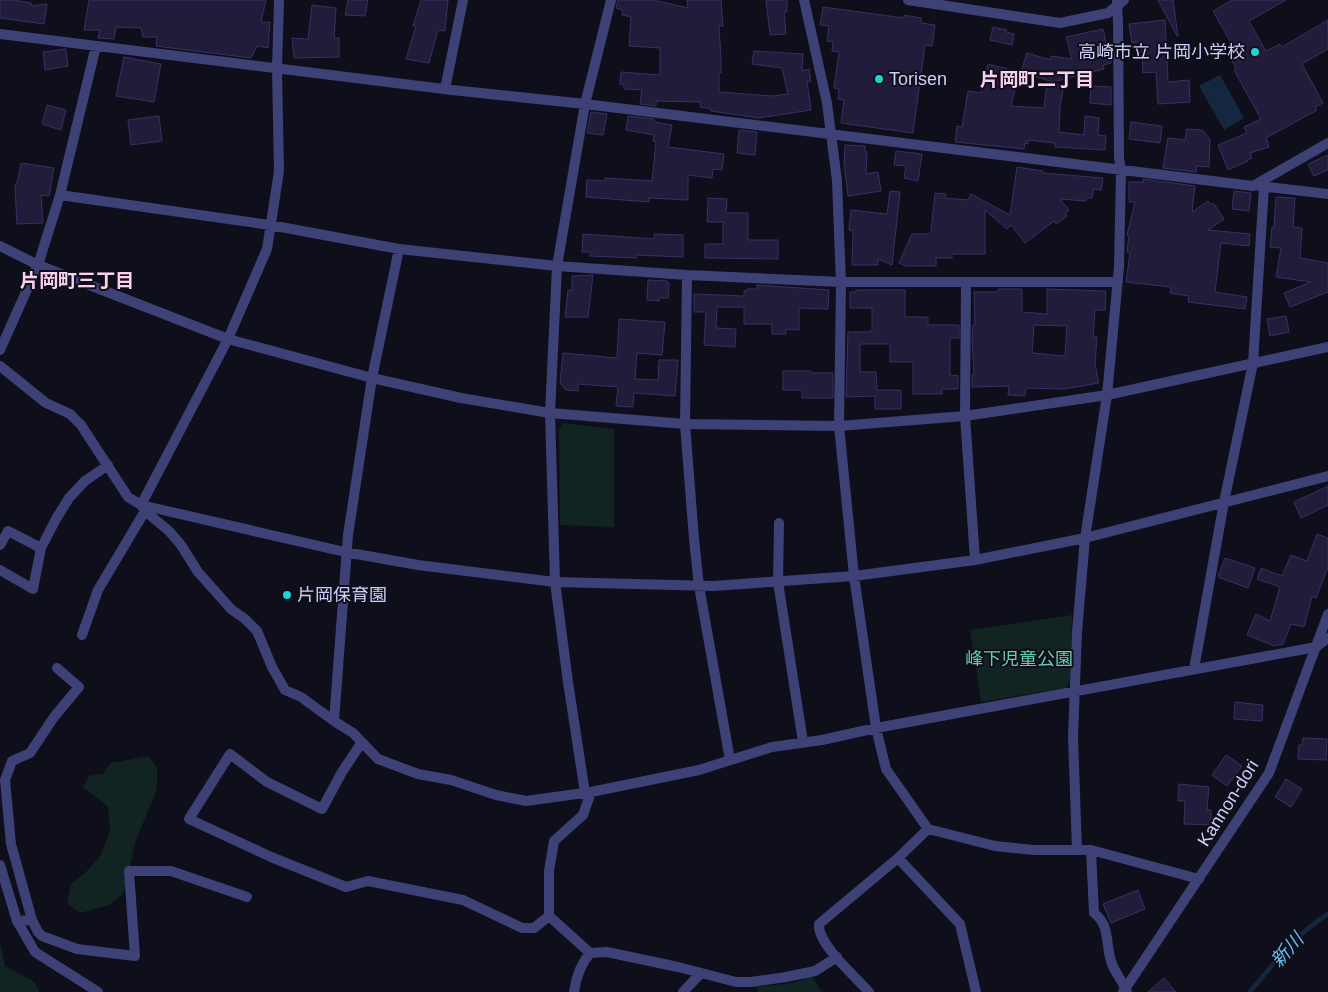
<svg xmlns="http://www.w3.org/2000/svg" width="1328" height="992" viewBox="0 0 1328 992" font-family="Helvetica,'Noto Sans JP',sans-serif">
  <rect width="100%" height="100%" fill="#0f0e1b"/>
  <path fill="#112422" d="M563 423 614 429V527L560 525 559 429Z
    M1072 615 1070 682 1065 688 981 702 970 630Z
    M148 756 157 767V789L136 840 123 894 109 905 80 913 67 903 71 884 88 870 101 855 110 831 108 807 83 787 90 775 103 774 111 763Z
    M0 943 5 966 35 982 39 992H0Z
    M812 976 822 992H758L756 987 793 983Z"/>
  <path fill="#13283f" d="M1220 75 1244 118 1224 130 1199 86Z"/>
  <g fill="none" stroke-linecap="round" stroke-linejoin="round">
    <path stroke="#13283f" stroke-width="4.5" d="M1250 992C1274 963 1296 934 1328 914"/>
  </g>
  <path fill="#201c3a" stroke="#373163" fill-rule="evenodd" d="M0 0H13L31 3V6L47 4 44 24 0 18Z
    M89 0H266L261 22H270L268 48 257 46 251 58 156 46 157 37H143L141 28 116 27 114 39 98 38 100 30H84Z
    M348 0H368L365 16 345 15Z
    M421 0H448L445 31 438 30 429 63 406 59 416 26H413Z
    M618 0H653L688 8 687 0H721L723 26H719L721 60V73H719V92L772 96 788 94 782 68 752 64 754 51 803 54 802 71 809 69 811 81 807 82 811 110 759 118 711 111V109L700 107 701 102 656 101V106L640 104 642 90 624 89V85L620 84 621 72 660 75V48L629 46 631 17 622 15 623 10 616 8Z
    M766 0H787V12H784L786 34 770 35Z
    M1158 0H1173L1178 36H1177Z
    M1232 0H1286L1249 21 1266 51 1280 44 1282 47 1328 20V49L1302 64 1323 103 1315 107 1317 110 1266 138 1269 147 1250 153 1252 158 1247 160 1248 161 1228 170 1218 145 1247 133 1244 127 1261 119 1234 70 1236 68 1228 54 1235 50 1213 11Z
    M312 5 336 8 334 38H339V57L294 58 292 38 308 39Z
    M823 7 904 18V15L921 18V23L935 25 932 46 925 45 913 133 841 123 844 100 838 99 839 89 834 88 839 52 832 51 833 42 827 41 829 26 820 25Z
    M1165 20 1168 82 1189 80 1190 102 1158 104 1156 72 1143 73 1141 42 1132 43 1129 24Z
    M993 27 1007 30 1006 32 1014 34 1012 45 990 40Z
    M1103 29 1111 63 1103 65 1104 69 1053 82 1021 72 1027 53 1051 60V56L1072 59 1066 37Z
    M66 49 68 66 45 70 43 52Z
    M124 57 161 64 154 102 116 96Z
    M988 64 1019 72 1011 106 1044 108 1047 84 1064 85 1060 107 1059 132 1084 135 1085 116 1099 118 1098 135 1106 136 1105 150 1055 147V143L1028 140V144L1025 143 1024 149 955 142 957 126 962 127 968 91 981 93Z
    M1091 86 1111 87V105L1090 103Z
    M47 105 66 110 61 130 42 124Z
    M591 112 607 114 603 135 587 133Z
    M159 116 162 141 131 145 128 120Z
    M628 116 654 119V122L672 125 668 147 724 154 722 170 713 169 712 178 688 175V200L649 198V202L586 197 587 180 605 181V178L652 181 656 142 653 141 654 135 626 130Z
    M1131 122 1162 126 1160 143 1129 139Z
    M1187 129 1202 130 1210 139 1209 167 1197 166 1196 172 1163 168 1168 138 1185 140Z
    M739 130 757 132 755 155 737 153Z
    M845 145 865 146V151L867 152 866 174 878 172 881 191 848 196 844 164Z
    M896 151 922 154 918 181 904 178 906 166 894 165Z
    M1328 155V170L1314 176 1308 164Z
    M21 163 54 168 49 196 41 195 43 223 17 224 15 186 18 180Z
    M1017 167 1043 171V173L1103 178 1101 190 1094 189 1092 198H1086V201L1060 199 1069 210 1065 213 1067 216 1056 224 1054 221 1025 243 1011 225 1007 229 985 210V254H952V258H936V266H906L899 263 912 234H929L931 232 935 193 946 194 945 198 968 200 971 194 1010 215Z
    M1143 179 1195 186 1192 212 1208 201 1210 204H1214L1224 219 1208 230 1250 234 1249 246 1221 243 1215 292 1247 297 1245 309 1188 302 1189 296 1170 293 1171 287 1126 282 1130 253 1127 252 1129 236 1127 235 1135 202H1129V182H1144Z
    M890 191 900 192 892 265 878 259V265H852L853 231 849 230 851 210 887 214Z
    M1234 191 1251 193 1249 211 1232 209Z
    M1276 197 1295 198 1293 227 1302 228 1300 258 1328 263V292L1290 307 1284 293 1311 282 1276 277 1281 248 1270 247 1272 227 1274 228Z
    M708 198 727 199 726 213H748V240H778V259L705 258V244H723V222H707Z
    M583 234 654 239V234L683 235V257L636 255V258L590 256 591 252H582Z
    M593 275 588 317H565L568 290 572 291V276Z
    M648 280 667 281V283H669L668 298H659V301L647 300Z
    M757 285 829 290 828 309 799 308V330L786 329V334H772V324H744V307H717L716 328 736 329 735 347 704 345 706 312H694V294L744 296V291H747V289H757Z
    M998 289H1022V312L1047 314V289L1106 291 1105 310H1095L1094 324 1093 337H1097L1095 364 1099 383 1064 389 1026 388 1025 396 1008 395 1009 386 972 387V375H974L972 338 973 325H975L974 292H998ZM1034 325 1067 326 1065 356 1032 353Z
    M856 290H905V317H928V325H959V338H950V376L958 375V389H942V394H913V362H890V344H860V372H876L877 390H901V409H875V396L846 397 848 332H869V331H872V308H850V292H856Z
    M1286 316 1289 332 1270 336 1267 319Z
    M619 319 665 322 662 355 637 353 635 379 658 380 659 360H678L675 396 634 393 633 407 616 406 618 387 578 384V391L566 390 560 383 563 353 617 358Z
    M783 371H811V373H833V398H802V390H783Z
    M1328 486V505L1301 518 1294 502Z
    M1317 534 1328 538V567L1316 598 1312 597 1304 627 1291 624 1283 644 1274 646 1247 635 1256 614 1270 621 1280 587 1257 579 1261 568 1282 576 1291 555 1307 561Z
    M1225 558 1255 568 1248 588 1218 577Z
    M1235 702 1263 705 1262 721 1234 719Z
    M1303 738 1327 739 1326 760 1298 759 1299 745H1302Z
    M1226 755 1242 766 1227 786 1212 775Z
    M1286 779 1302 789 1291 807 1275 797Z
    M1179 784 1209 787 1207 810H1211V825L1184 824 1185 801H1178Z
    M1138 890 1145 909 1111 923 1103 904Z
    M1164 978 1176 992H1148Z"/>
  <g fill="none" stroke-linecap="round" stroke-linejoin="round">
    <path stroke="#3e4175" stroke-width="10" d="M279 0 277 69 279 171 267 249 228 339 141 505 345 552 418 565 555 582 713 586 854 576 975 560 1085 538 1328 476
      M804 0 827 103 837 181 841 282 839 426 854 576 876 728 886 769 928 829 995 846 1034 850H1091L1199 879
      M0 34 452 90 585 104 1253 186 1328 143
      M445 89 463 0
      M1259 186 1328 194
      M60 195 270 225 399 249 557 266 687 275 841 282H1118
      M687 275 685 424 694 539 699 586 730 760
      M966 282 965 416 975 560
      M0 350 38 265 60 195 96 46
      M0 366 46 403 70 414 81 425 128 497 141 505 145 511 169 531 181 545 198 572 231 609 245 619 257 631 272 667 285 690 301 697 334 721 353 733 378 759 418 774 451 780 496 795 526 801 591 792 699 770 772 747 822 740 876 728 1316 647 1328 638
      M779 523 778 582 803 742
      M0 545 8 531 41 548
      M0 570 33 589 41 548 56 519 69 498 85 481 108 465
      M82 635 98 590 145 511
      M1194 669 1224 502 1253 363 1264 186
      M334 721 348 535 372 378 399 249
      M362 742 342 772 322 809 267 782 230 754 189 819 271 857 346 887 368 881 463 900 522 928H534L549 916V871L554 841 583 815 591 792
      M585 793 568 682 555 582 550 413 557 266 585 104 611 0
      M1077 849 1073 737 1077 632 1085 538 1107 395 1119 267 1121 170 1119 158 1118 23 1117 0
      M1091 850 1094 913C1111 925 1105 947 1112 964 1116 974 1123 982 1127 992
      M898 858 960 924 976 992
      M549 916 590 953
      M32 920 38 932 42 936 77 949 135 956 129 871H171L247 897
      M17 921 32 920 11 844 5 780 12 761 30 753 54 717 79 687 57 668
      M574 992C576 977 580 965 590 953L607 952 678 967 736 982H751L786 977 815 971 837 957
      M683 992 701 973
      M869 992C856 977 817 944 819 924L898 858 928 829"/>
    <path stroke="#3e4175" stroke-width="10" d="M908 0 1060 23 1108 13 1124 0
      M0 246 38 265 228 339 372 378 461 398 550 413 685 424 839 426 965 416 1107 395 1328 347
      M0 865 17 921 35 952 98 992
      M1123 992 1269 773 1328 614"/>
  </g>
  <g fill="#1cd4d7" stroke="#0f0e1b" stroke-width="2">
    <circle cx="1255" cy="52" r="5"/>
    <circle cx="879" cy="79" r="5"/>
    <circle cx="287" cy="595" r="5"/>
  </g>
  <g text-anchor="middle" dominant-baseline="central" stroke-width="4" stroke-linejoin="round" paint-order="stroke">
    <g font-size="18" fill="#cfcef9" stroke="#0f0e1b" text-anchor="start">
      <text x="1245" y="52" text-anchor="end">高崎市立 片岡小学校</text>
      <text x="889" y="79">Torisen</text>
      <text x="297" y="595">片岡保育園</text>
    </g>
    <g font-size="18" fill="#64ceab" stroke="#0f0e1b">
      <text x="1019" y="659">峰下児童公園</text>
    </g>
    <g font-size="18" fill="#cfcef9" stroke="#0f0e1b">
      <text transform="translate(1228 803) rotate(-58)">Kannon-dori</text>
    </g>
    <g font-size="19" font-weight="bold" fill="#f9d0ed" stroke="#0f0e1b">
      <text x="1037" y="79">片岡町二丁目</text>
      <text x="77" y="280">片岡町三丁目</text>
    </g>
    <g font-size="19" font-style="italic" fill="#69baec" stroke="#0f0e1b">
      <text transform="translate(1287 950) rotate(-48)">新川</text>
    </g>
  </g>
</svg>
